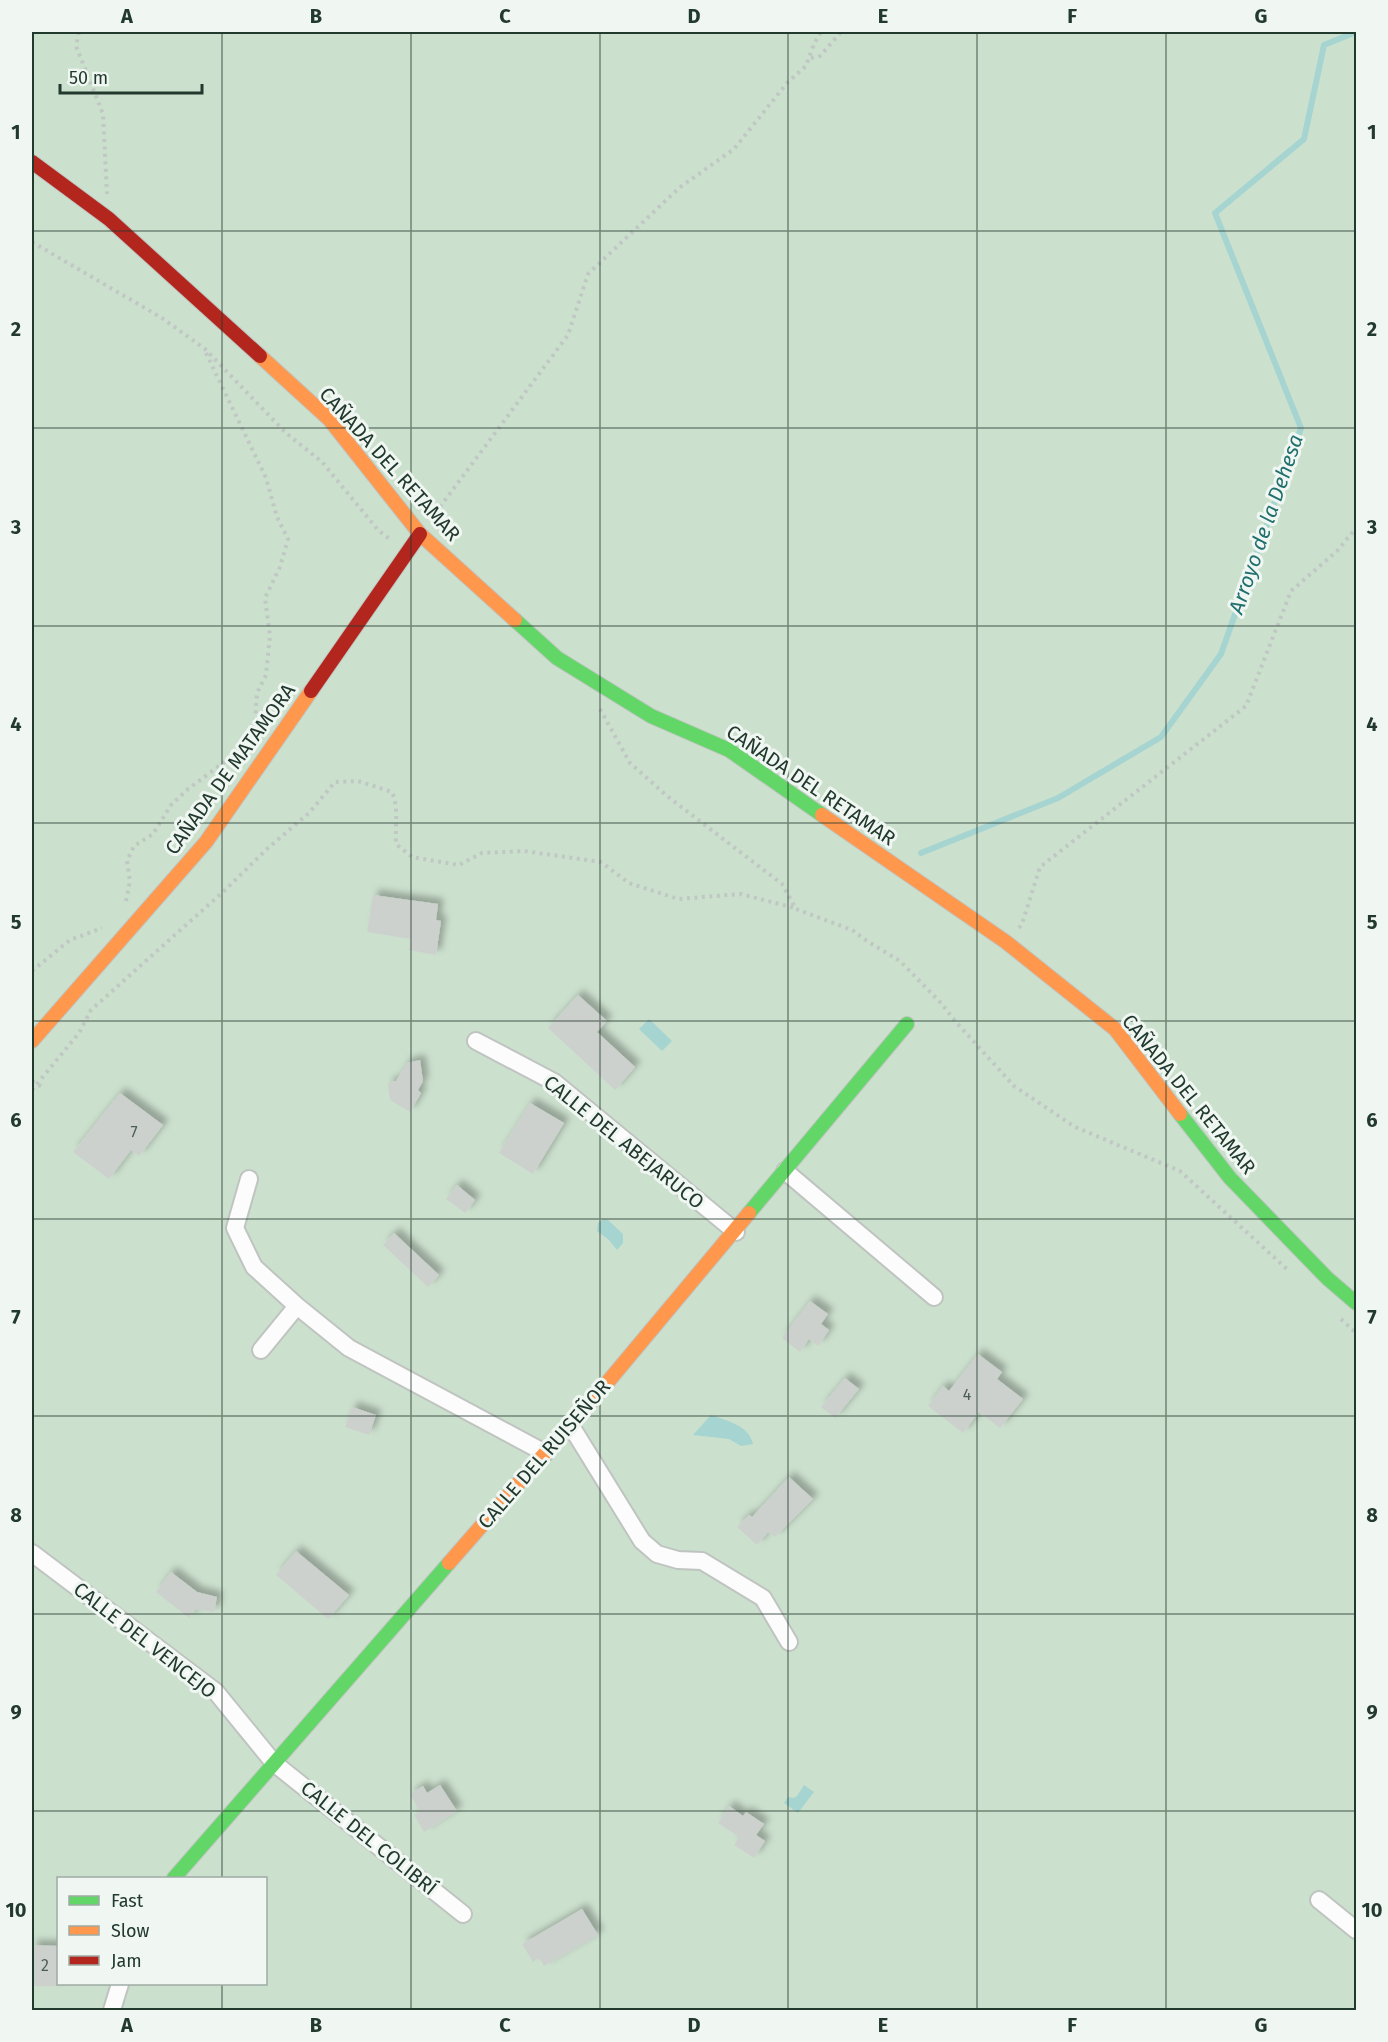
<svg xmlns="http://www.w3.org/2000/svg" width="1388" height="2042" viewBox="0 0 1388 2042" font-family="'Fira Sans',sans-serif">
  <defs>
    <filter id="shadow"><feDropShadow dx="5.5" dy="-5.5" stdDeviation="3" flood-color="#0004"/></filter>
  </defs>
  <rect width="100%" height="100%" fill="#e2e8e4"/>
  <path fill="#cce0ce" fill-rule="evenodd" d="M32 32H1356V2010H32ZM58 1878H266V1984H58Z"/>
  <path fill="#a5d4d1" d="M649 1019 672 1041 662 1051 639 1029Z
    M604 1219 608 1220 623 1234V1243L617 1250 609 1240 597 1231 598 1223Z
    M711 1415C727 1421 749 1425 753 1444L741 1446 729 1439 693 1435Z
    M804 1785 814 1792 798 1813 784 1803 788 1797 794 1798 797 1796Z"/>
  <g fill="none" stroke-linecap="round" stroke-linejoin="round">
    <path stroke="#a5d4d1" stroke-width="6" d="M921 853 1058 798 1161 737 1221 654 1301 428 1215 213 1304 139 1324 45 1356 32"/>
  </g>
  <path fill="#ccd1ce" filter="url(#shadow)" d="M373 895 438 904 436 920 441 921 436 955 409 950 411 939 367 932Z
    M578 995 607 1021 597 1032 635 1067 615 1090 548 1028Z
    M420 1060 423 1081 418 1090 421 1093 410 1112 390 1100 388 1083 396 1081 407 1063Z
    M120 1093 163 1125 139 1156 131 1150 109 1179 73 1152Z
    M530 1103 564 1123 533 1174 499 1153Z
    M457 1185 475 1200 465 1213 446 1199Z
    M394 1233 439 1275 428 1287 383 1245Z
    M810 1301 828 1314 821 1324 829 1330 818 1346 809 1339 800 1352 782 1338Z
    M978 1354 1002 1372 997 1379 1023 1399 1000 1428 979 1412 963 1433 928 1406 943 1386 949 1391Z
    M845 1378 859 1389 835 1418 821 1407Z
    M352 1407 376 1415 369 1435 345 1427Z
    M789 1477 813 1499 775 1537 768 1532 757 1545 737 1527 749 1515 752 1517Z
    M296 1551 349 1595 328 1619 276 1575Z
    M171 1572 197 1592 217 1597 214 1612 196 1609 189 1618 156 1592Z
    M440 1785 457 1811 424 1832 414 1815 420 1811 410 1794 423 1786 427 1793Z
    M729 1806 743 1816 746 1812 764 1824 756 1835 765 1841 754 1858 734 1845 739 1837 718 1823Z
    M582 1909 598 1935 544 1966 539 1958 533 1962 522 1944Z
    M32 1945 58 1946V1986H32Z"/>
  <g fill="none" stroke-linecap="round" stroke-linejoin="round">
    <defs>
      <path id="street" d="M476 1041 554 1082 736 1232
        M785 1171 934 1297
        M249 1179 235 1228 254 1267 297 1306 349 1348 545 1453
        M261 1350 297 1306
        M571 1426 642 1541 657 1554 678 1560 702 1561 763 1598 789 1642
        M32 1553 216 1692 274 1763 463 1914
        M1319 1900 1356 1930
        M112 2010 120 1984"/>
      <path id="fast" d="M515 620 557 658 651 716 729 750 822 815
        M1180 1114 1230 1178 1327 1278 1356 1303
        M749 1213 907 1024
        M174 1878 449 1563"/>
      <path id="slow" d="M260 356 329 419 420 534 515 620
        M822 815 1006 942 1115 1029 1180 1114
        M32 1041 206 842 311 691
        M449 1563 545 1453 571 1426 749 1213"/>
      <path id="jam" d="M32 162 109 219 260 356
        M311 691 420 534"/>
    </defs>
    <use href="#street" stroke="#bfc4c1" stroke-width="20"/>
    <use href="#fast" stroke="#bfc5c1" stroke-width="16"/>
    <use href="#slow" stroke="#bfc5c1" stroke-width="16"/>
    <use href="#jam" stroke="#bfc5c1" stroke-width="16"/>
    <path stroke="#bfc8c3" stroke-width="4" stroke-dasharray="3 4.5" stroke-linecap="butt" d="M79 32 76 46 103 114 107 194
      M811 58 820 56 841 32
      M32 242 162 318 205 349 286 433 322 462 378 530 392 541
      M206 353 266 478 277 517 288 539 280 567 265 598 270 636 266 675 257 693 254 738
      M431 519 568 335 588 274 679 188 734 149 787 83 806 66 814 44 821 32
      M600 709 630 763 667 796 782 884 796 909 852 930 867 941 900 961 939 1001 956 1022 1014 1086 1075 1127 1180 1171 1289 1271
      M126 901 130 881 127 861 134 846 153 834 171 805 188 789 230 758 243 755
      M1019 928 1022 924 1040 867 1246 706 1291 591 1337 551 1356 528
      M32 971 70 940 102 928
      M32 1081 44 1088
      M32 1090 79 1033 91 1010 223 892 268 848 309 813 335 782 358 781 392 792C399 809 395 825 396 844L412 857 459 865 482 853 524 851 601 862 629 883 678 899 741 894 795 908
      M1341 1319 1356 1333"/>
    <use href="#street" stroke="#fbfcfb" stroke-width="16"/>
    <use href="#fast" stroke="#63d668" stroke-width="14"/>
    <use href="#slow" stroke="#ff974d" stroke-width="14"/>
    <use href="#jam" stroke="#b3261e" stroke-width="14"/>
  </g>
  <path fill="none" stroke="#22392e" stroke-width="1.5" stroke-opacity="0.55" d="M222 32V1878M411 32V2010M600 32V2010M788 32V2010M977 32V2010M1166 32V2010M32 231H1356M32 428H1356M32 626H1356M32 823H1356M32 1021H1356M32 1219H1356M32 1416H1356M32 1614H1356M32 1811H1356M222 1984V2010"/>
  <g text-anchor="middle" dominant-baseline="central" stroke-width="6" stroke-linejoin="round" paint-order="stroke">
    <g font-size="16" fill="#4c5f56">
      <text x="134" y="1132">7</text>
      <text x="967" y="1394">4</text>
      <text x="45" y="1965">2</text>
    </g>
    <g font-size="20" fill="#22392e" stroke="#f0f7f2">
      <text transform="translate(390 464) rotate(48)">CAÑADA DEL RETAMAR</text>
      <text transform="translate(230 769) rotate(-54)">CAÑADA DE MATAMORA</text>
      <text transform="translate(811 785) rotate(34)">CAÑADA DEL RETAMAR</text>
      <text transform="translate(1189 1094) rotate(51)">CAÑADA DEL RETAMAR</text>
      <text transform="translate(624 1142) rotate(39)">CALLE DEL ABEJARUCO</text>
      <text transform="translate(544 1454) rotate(-49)">CALLE DEL RUISEÑOR</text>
      <text transform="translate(145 1640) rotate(38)">CALLE DEL VENCEJO</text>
      <text transform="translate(369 1838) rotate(39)">CALLE DEL COLIBRÍ</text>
    </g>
    <g font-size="21" font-style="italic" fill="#21706e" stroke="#f0f7f2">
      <text transform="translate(1266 524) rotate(-71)">Arroyo de la Dehesa</text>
    </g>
  </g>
  <rect width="1388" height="2042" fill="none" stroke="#f0f7f2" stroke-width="66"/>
  <rect x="57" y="1877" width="210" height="108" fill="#f0f7f2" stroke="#9eaba4" stroke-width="1.5"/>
  <rect x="69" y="1896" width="30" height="9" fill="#63d668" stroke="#9eaba4" stroke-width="1.5"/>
  <text x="111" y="1907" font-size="18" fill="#22392e">Fast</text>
  <rect x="69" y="1926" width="30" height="9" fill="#ff974d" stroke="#9eaba4" stroke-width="1.5"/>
  <text x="111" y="1937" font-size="18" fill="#22392e">Slow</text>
  <rect x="69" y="1956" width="30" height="9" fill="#b3261e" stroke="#9eaba4" stroke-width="1.5"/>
  <text x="111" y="1967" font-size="18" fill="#22392e">Jam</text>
  <path d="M60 84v9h142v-9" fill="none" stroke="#22392e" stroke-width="3"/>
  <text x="69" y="84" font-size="18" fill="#22392e" stroke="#f0f7f2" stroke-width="4.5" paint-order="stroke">50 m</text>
  <rect x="33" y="33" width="1322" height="1976" fill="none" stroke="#22392e" stroke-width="2"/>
  <g font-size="20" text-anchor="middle" font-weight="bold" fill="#22392e">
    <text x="127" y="23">A</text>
    <text x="316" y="23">B</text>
    <text x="505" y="23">C</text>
    <text x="694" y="23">D</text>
    <text x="883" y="23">E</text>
    <text x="1072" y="23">F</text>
    <text x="1261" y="23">G</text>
    <text x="16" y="139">1</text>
    <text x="1372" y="139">1</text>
    <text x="16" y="336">2</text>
    <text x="1372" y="336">2</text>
    <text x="16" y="534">3</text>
    <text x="1372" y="534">3</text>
    <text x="16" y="731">4</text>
    <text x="1372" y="731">4</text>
    <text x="16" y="929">5</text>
    <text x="1372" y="929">5</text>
    <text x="16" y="1127">6</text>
    <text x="1372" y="1127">6</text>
    <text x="16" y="1324">7</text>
    <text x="1372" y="1324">7</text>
    <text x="16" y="1522">8</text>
    <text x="1372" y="1522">8</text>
    <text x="16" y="1719">9</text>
    <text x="1372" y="1719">9</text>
    <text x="16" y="1917">10</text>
    <text x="1372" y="1917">10</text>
    <text x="127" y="2032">A</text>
    <text x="316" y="2032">B</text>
    <text x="505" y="2032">C</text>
    <text x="694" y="2032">D</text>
    <text x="883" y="2032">E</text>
    <text x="1072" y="2032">F</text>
    <text x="1261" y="2032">G</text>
  </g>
</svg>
